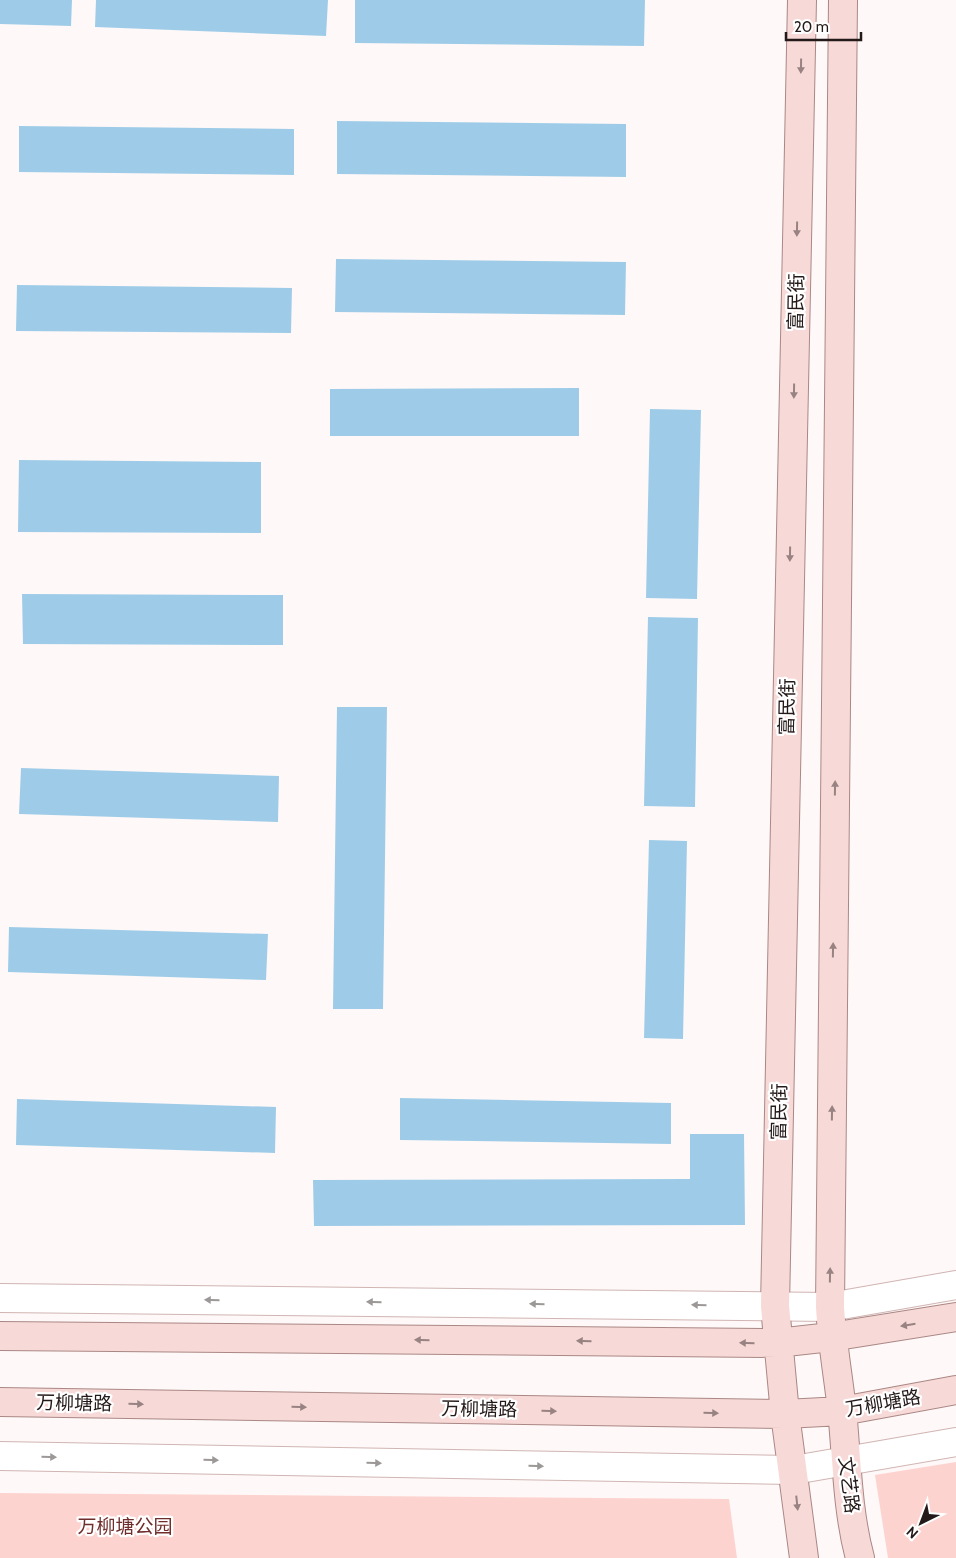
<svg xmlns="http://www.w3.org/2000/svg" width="956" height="1558" viewBox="0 0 956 1558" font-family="Cabin,'Noto Sans SC',sans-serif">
  <rect width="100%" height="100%" fill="#fef8f8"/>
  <path fill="#fdd3cf" d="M956 1462V1558H888L875 1475Z
    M0 1493 729 1499 737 1558H0Z"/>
  <path fill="#9ecce8" d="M0 0H72L71 26 0 24Z
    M96 0H328L326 36 95 27Z
    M355 0H645L644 46 355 43Z
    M337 121 626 124V177L337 174Z
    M19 126 294 129V175L19 172Z
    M336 259 626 262 625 315 335 312Z
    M17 285 292 288 291 333 16 331Z
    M579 388V436H330V389Z
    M650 409 701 410 697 599 646 598Z
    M19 460 261 462V533L18 532Z
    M22 594 283 595V645L23 644Z
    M648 617 698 618 695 807 644 806Z
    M337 707H387L383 1009H333Z
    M21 768 279 776 278 822 19 814Z
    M649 840 687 841 683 1039 644 1038Z
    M9 927 268 934 266 980 8 972Z
    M400 1098 671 1103V1144L400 1140Z
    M17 1099 276 1107 275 1153 16 1145Z
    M690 1134H744L745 1225 314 1226 313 1180 690 1179Z"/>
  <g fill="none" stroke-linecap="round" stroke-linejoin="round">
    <defs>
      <path id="minor" d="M0 1298 830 1307 956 1285
        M0 1456 794 1470 956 1442"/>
      <path id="major" d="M802 0 775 1306 785 1414 804 1558
        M843 0 830 1307C832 1342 838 1375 842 1410 847 1459 847 1510 860 1558
        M0 1336 777 1343 831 1337 956 1317
        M0 1402 785 1414 842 1411 956 1390"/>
    </defs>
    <use href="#minor" stroke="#d0b5b3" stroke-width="30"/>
    <use href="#major" stroke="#aa8784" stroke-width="30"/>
    <use href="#minor" stroke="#fff" stroke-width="28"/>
    <use href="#major" stroke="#f7dad8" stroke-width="28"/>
  </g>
  <defs><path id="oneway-solid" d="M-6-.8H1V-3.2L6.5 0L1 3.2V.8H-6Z" transform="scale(1.25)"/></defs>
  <g fill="#988382">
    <use href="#oneway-solid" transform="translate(801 66) rotate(91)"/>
    <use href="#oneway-solid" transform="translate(797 229) rotate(91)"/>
    <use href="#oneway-solid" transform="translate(794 391) rotate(91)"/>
    <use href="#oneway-solid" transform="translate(790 554) rotate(91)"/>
    <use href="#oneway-solid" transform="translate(835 788) rotate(-89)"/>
    <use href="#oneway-solid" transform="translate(833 950) rotate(-89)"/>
    <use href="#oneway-solid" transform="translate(832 1113) rotate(-89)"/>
    <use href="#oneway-solid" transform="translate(830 1275) rotate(-89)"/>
    <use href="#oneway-solid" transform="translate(908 1325) rotate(171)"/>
    <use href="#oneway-solid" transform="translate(422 1340) rotate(-179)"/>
    <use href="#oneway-solid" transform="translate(584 1341) rotate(-179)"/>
    <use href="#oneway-solid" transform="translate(747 1343) rotate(-179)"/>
    <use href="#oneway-solid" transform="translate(136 1404) rotate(1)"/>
    <use href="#oneway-solid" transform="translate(299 1407) rotate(1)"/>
    <use href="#oneway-solid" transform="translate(549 1411) rotate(1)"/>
    <use href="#oneway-solid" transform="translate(711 1413) rotate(1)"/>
    <use href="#oneway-solid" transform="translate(797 1503) rotate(84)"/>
  </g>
  <g fill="#9c9897">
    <use href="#oneway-solid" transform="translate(212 1300) rotate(-179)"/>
    <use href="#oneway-solid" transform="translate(374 1302) rotate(-179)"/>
    <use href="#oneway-solid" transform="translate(537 1304) rotate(-179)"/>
    <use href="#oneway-solid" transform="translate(699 1305) rotate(-179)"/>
    <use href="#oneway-solid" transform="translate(49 1457) rotate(1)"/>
    <use href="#oneway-solid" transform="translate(211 1460) rotate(1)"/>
    <use href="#oneway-solid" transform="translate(374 1463) rotate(1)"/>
    <use href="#oneway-solid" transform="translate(536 1466) rotate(1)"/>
  </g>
  <g text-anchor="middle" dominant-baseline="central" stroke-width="4.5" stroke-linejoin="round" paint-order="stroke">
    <g font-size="19" fill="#231918" stroke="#fff">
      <text transform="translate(796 302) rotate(-89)">富民街</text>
      <text transform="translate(787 707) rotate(-89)">富民街</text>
      <text transform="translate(779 1112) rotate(-89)">富民街</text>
      <text transform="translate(74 1403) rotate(1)">万柳塘路</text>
      <text transform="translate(883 1403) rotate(-10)">万柳塘路</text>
      <text transform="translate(479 1409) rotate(1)">万柳塘路</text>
      <text transform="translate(849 1485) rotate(83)">文艺路</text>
    </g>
    <g font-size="19" fill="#6f2e2c" stroke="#fff">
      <text x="125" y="1526">万柳塘公园</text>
    </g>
  </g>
  <g transform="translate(921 1523) rotate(222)" stroke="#ffffff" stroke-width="4" paint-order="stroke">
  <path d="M0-4L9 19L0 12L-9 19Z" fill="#231918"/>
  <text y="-8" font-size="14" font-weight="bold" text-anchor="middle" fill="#231918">N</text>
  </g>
  <path d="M786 32v8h75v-8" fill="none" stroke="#231918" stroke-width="2.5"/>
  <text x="794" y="32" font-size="15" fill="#231918" stroke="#ffffff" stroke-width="4" paint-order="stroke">20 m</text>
</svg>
